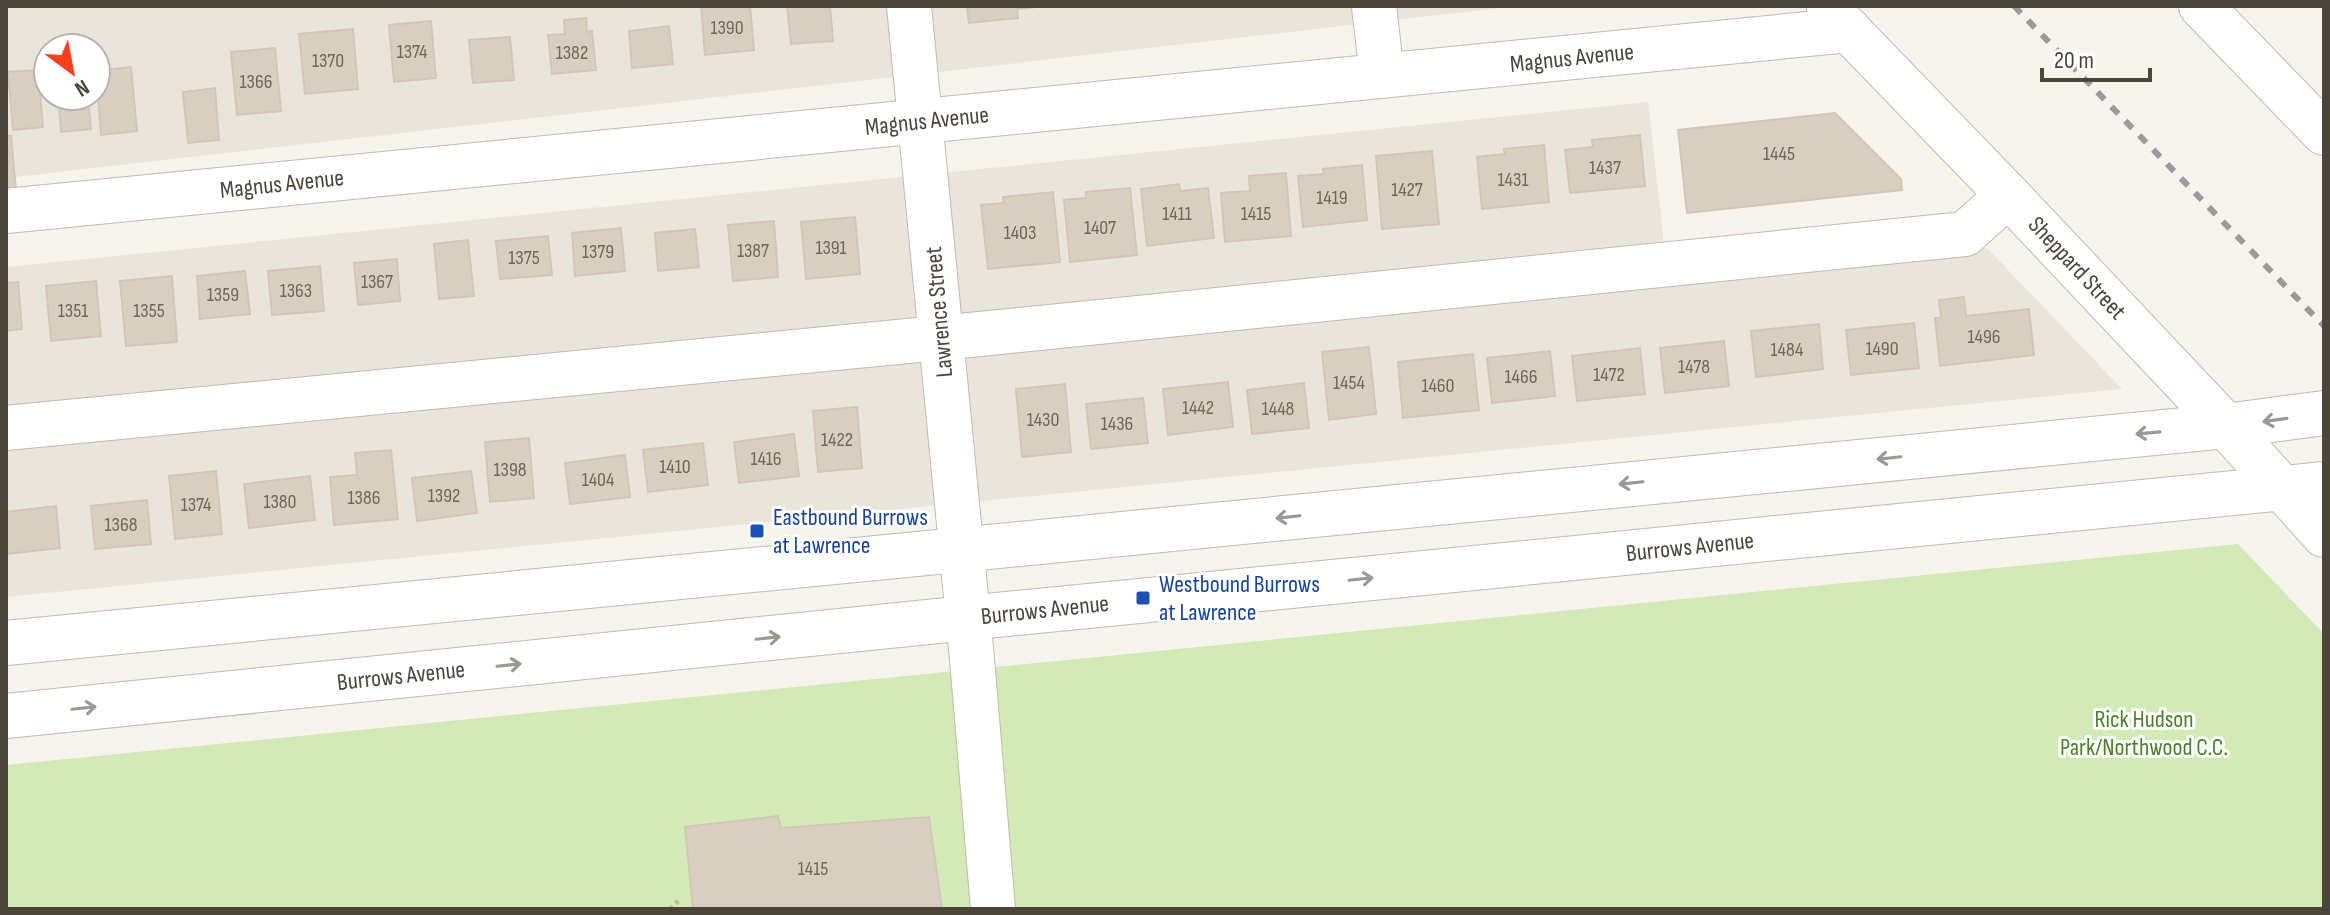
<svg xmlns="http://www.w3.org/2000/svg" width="2330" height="915" viewBox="0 0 2330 915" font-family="'Sofia Sans Condensed',sans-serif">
  <rect width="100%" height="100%" fill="#f6f3ec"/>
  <path fill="#eae5da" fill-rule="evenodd" d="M6 6H1518L6 178ZM48 48H96V96H48Z
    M1648 102 1668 280 1987 248 2122 389 6 597V267Z"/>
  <path fill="#d2eab5" d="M2238 544 2324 634V909H6V765Z"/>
  <path fill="#d8cfc1" stroke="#d3c7b4" stroke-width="2" d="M701 6H750L754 50 705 55Z
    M787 6H830L833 41 791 44Z
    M967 6H1046L1017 9 1018 18 969 23Z
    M586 18 587 32 592 31 596 70 552 74 548 35 565 34 564 20Z
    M431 21 436 78 394 82 389 25Z
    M669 26 673 64 632 68 629 31Z
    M353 29 358 89 305 94 299 34Z
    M510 37 514 80 473 83 469 40Z
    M275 48 281 111 237 115 231 52Z
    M131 67 137 131 101 135 96 71Z
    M38 70 43 127 13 130 8 72Z
    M215 88 219 140 188 143 183 92Z
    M58 96H88L91 129 61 132Z
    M1835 113 1901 179 1902 190 1687 213 1678 130Z
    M1640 135 1645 186 1570 193 1565 150 1593 147 1592 140Z
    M6 136H11L16 190 6 191Z
    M1544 145 1549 202 1482 209 1477 157 1505 154 1504 149Z
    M1432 151 1439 224 1382 229 1376 156Z
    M1362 165 1367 220 1303 227 1298 176 1324 174 1323 169Z
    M1286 173 1291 236 1225 242 1221 193 1250 191 1249 176Z
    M1179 184 1180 191 1208 188 1214 238 1147 246 1141 189Z
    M1130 188 1137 255 1070 262 1064 200 1086 198V192Z
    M1053 192 1060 262 988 269 981 205 1004 203 1003 197Z
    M855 217 860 274 806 279 801 222Z
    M774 221 778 277 733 281 728 225Z
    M621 228 625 271 575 276 572 233Z
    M695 229 699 267 658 271 655 233Z
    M548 236 552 275 500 279 496 241Z
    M468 240 474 296 439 299 434 244Z
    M397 259 400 301 358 305 354 263Z
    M320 266 324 311 272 315 268 271Z
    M245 271 250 314 200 319 197 276Z
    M172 276 177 342 126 346 120 281Z
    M96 281 101 336 51 341 46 286Z
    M18 282 22 329 6 331V283Z
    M1964 297 1966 316 2029 309 2034 355 1940 366 1935 318H1941L1939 300Z
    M1914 323 1919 368 1851 375 1846 330Z
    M1819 324 1823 369 1756 377 1751 331Z
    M1724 341 1729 386 1665 393 1660 348Z
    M1369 347 1376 414 1329 420 1322 352Z
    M1640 348 1645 394 1577 401 1572 356Z
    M1550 351 1555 396 1492 403 1487 358Z
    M1473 354 1479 410 1403 418 1398 362Z
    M1228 382 1233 427 1168 435 1163 389Z
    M1304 383 1309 428 1252 434 1247 390Z
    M1065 384 1071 452 1022 457 1016 389Z
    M1143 398 1148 443 1091 449 1086 404Z
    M857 407 862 468 818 472 813 411Z
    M794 434 799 476 739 483 734 442Z
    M529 438 534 498 490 502 485 442Z
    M703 443 708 485 648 492 643 450Z
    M391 450 398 519 334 525 330 477 357 475 355 453Z
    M625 455 630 497 570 504 565 463Z
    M216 471 222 534 175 539 169 476Z
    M471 471 477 513 417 521 412 478Z
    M310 476 315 520 249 528 244 484Z
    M147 500 151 544 95 549 91 506Z
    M56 506 60 548 6 554V512Z
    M778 816 781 828 929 817 942 909H693L685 827Z"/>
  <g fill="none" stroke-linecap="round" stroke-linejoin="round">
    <defs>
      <path id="minor" d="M909 6 972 659 993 909
        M1374 6 1382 76
        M2201 6 2324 133
        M1829 10 2008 195 2226 426 2324 535
        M6 211 1849 30
        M6 428 980 334 1965 234 2008 195
        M6 643 2226 426 2324 413
        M6 716 967 618 2324 484"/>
    </defs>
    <use href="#minor" stroke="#c2bbae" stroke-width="46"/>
    <path stroke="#c4b79f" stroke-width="5" stroke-dasharray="4 4" stroke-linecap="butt" d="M670 909 678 901"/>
    <use href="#minor" stroke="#fff" stroke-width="44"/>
    <path stroke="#9a9a9a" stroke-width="6" stroke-dasharray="10 10" stroke-linecap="butt" d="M2014 6 2324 326"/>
  </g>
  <defs><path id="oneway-shaft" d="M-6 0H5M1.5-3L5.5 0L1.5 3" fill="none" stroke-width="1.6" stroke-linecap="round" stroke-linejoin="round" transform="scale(2)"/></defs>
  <g stroke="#9c9892">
    <use href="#oneway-shaft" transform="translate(2275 420) rotate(172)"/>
    <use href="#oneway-shaft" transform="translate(2148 433) rotate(175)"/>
    <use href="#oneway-shaft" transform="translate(1889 458) rotate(174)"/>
    <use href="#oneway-shaft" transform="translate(1631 483) rotate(174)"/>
    <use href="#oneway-shaft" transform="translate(1288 517) rotate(174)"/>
    <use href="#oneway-shaft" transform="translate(1361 579) rotate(-6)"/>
    <use href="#oneway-shaft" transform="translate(768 638) rotate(-6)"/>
    <use href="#oneway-shaft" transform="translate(509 665) rotate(-6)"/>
    <use href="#oneway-shaft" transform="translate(84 708) rotate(-6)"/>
  </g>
  <g fill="#1a4fb4" stroke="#fff" stroke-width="3">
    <rect x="749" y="523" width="16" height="16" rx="4"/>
    <rect x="1135" y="590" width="16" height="16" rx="4"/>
  </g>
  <g text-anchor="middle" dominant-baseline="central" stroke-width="6" stroke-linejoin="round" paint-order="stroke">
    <g font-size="20" fill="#6e675b">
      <text x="727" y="28">1390</text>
      <text x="412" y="52">1374</text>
      <text x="572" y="53">1382</text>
      <text x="328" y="61">1370</text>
      <text x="256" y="82">1366</text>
      <text x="1779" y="154">1445</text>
      <text x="1605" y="168">1437</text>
      <text x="1513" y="180">1431</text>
      <text x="1407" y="190">1427</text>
      <text x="1332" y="198">1419</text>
      <text x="1177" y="214">1411</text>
      <text x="1256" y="214">1415</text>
      <text x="1100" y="228">1407</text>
      <text x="1020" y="233">1403</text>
      <text x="831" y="248">1391</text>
      <text x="753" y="251">1387</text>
      <text x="598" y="252">1379</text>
      <text x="524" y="258">1375</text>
      <text x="377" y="282">1367</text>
      <text x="296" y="291">1363</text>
      <text x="223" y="295">1359</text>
      <text x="73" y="311">1351</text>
      <text x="149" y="311">1355</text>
      <text x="1984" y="337">1496</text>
      <text x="1882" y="349">1490</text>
      <text x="1787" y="350">1484</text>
      <text x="1694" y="367">1478</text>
      <text x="1609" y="375">1472</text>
      <text x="1521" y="377">1466</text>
      <text x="1349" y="383">1454</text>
      <text x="1438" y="386">1460</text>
      <text x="1198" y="408">1442</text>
      <text x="1278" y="409">1448</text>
      <text x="1043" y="420">1430</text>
      <text x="1117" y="424">1436</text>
      <text x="837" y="440">1422</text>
      <text x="766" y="459">1416</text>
      <text x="675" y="467">1410</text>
      <text x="510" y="470">1398</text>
      <text x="598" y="480">1404</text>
      <text x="444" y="496">1392</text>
      <text x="364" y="498">1386</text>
      <text x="280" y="502">1380</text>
      <text x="196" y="505">1374</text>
      <text x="121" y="525">1368</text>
      <text x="813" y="869">1415</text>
    </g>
    <g font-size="24" fill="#4b4439" stroke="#fff">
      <text transform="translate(1572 58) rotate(-6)">Magnus Avenue</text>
      <text transform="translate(927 121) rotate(-6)">Magnus Avenue</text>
      <text transform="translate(282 184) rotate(-6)">Magnus Avenue</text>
      <text transform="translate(2077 268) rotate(47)">Sheppard Street</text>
      <text transform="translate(939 312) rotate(-95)">Lawrence Street</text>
      <text transform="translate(1690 547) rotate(-6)">Burrows Avenue</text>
      <text transform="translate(1045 610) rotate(-6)">Burrows Avenue</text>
      <text transform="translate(401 676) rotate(-6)">Burrows Avenue</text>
    </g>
    <g font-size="24" fill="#164399" stroke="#fff" text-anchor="start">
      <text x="773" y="517">Eastbound Burrows<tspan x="773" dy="28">at Lawrence</tspan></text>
      <text x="1159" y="584">Westbound Burrows<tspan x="1159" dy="28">at Lawrence</tspan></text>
    </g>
    <g font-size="24" fill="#4a7f2a" stroke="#fff">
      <text x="2144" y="719">Rick Hudson<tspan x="2144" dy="28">Park/Northwood C.C.</tspan></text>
    </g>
  </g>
  <rect width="2330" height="915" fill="none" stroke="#4b4439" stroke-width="16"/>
  <g transform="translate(72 72) rotate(148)"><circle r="38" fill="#ffffff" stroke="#b7b4b0" stroke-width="2"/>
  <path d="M0-6L14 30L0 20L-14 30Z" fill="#fc3f1d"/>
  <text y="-12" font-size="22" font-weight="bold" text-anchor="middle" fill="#4b4439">N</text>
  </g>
  <path d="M2042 68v12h108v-12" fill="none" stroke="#4b4439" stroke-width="4"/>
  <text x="2054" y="68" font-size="24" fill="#4b4439" stroke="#ffffff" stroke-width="6" paint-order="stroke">20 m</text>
</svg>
